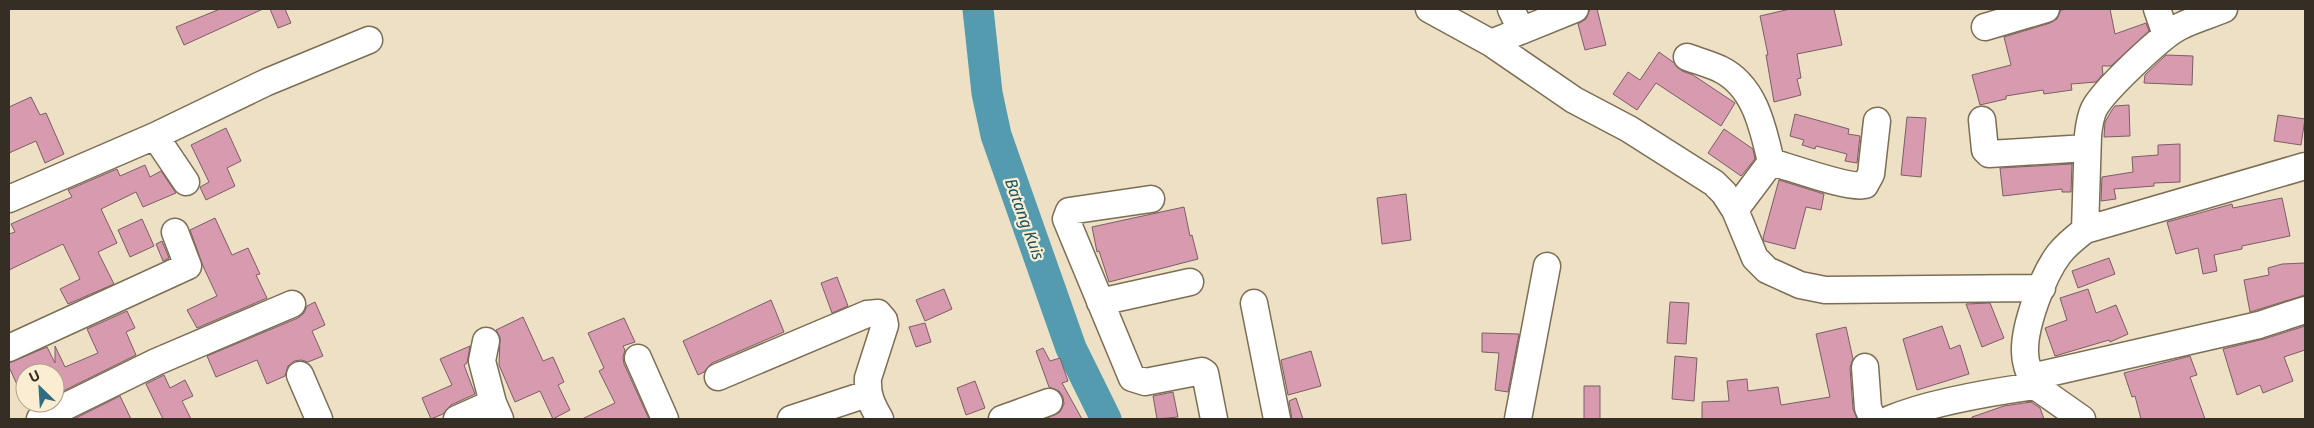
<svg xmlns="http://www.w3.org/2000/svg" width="2314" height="428" viewBox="0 0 2314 428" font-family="'Noto Sans',sans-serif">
  <rect width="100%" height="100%" fill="#eee0c4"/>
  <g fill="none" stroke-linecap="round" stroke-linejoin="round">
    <path stroke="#549baf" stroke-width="31" d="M978 9 987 93 996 135 1071 348 1106 419"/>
  </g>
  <path fill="#d79aaf" stroke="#7b5e67" d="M220 9H263L184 45 176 27Z
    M270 9H285L291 23 278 28Z
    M1590 9H1597L1606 45 1585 50 1578 24 1586 19Z
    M1790 9H1834L1842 45 1797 54 1801 78 1797 79 1801 95 1774 102 1766 55H1768L1760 16Z
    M2069 9H2110L2115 34 2146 23 2149 31 2111 66H2102L2103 74 2096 82 2071 84 2072 90 2044 94 2043 90 2006 96V99L1980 105 1972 75 2011 65 2004 37 2050 23 2057 19 2061 10Z
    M1659 52 1673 62 1682 71 1693 75 1735 103 1721 126 1656 83 1637 110 1613 94 1628 72 1640 80Z
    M2166 55 2193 56 2192 85 2144 83 2145 75Z
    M31 97 40 115 46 113 64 154 45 163 36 141 9 153V107Z
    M2129 105 2130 136 2104 137 2105 122 2112 110 2115 106Z
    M1795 114 1849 129 1848 134 1860 136 1857 163 1845 161 1847 154 1816 146 1815 149 1802 145 1804 140 1790 136Z
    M2278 115 2305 119 2301 145 2274 141Z
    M1907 117 1926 118 1921 177 1901 175Z
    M226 128 241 161 227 168 235 186 206 200 200 187 209 182 191 145Z
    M1724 129 1753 149 1755 159 1741 176 1708 153Z
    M2180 144V182L2154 183V186L2114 189 2116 199 2101 201 2102 177 2133 172 2132 157 2158 155V145Z
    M2072 164 2071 192H2062V189L2003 196 2000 168Z
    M145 165 150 177 161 171 176 193 143 207 136 192 101 209 117 243 98 252 114 284 68 304 60 289 80 279 63 244 9 270V234L15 232 11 224 72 197 68 190 117 169 120 176Z
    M1779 180 1824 194 1821 210 1806 207 1795 249 1764 241 1763 238Z
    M1406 194 1411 240 1382 244 1377 198Z
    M2282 198 2290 236 2242 246V249L2214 255 2217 271 2203 274 2198 248 2176 254 2167 222 2232 204 2233 208Z
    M1184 207 1190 236 1192 235 1198 259 1109 282 1099 251 1097 252 1092 227Z
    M215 218 232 255 248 248 260 274 256 275 267 298 197 328 187 310 217 296 203 266 190 230Z
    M142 219 154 246 130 257 118 230Z
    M162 241 169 258 163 261 156 244Z
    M2109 258 2115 274 2078 288 2072 271Z
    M2305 263V295L2250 312 2244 280 2269 275 2268 268 2282 264Z
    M837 277 848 306 832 313 821 283Z
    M944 289 952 309 925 321 916 300Z
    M2088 289 2096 313 2116 305 2128 334 2110 342 2109 340 2055 356 2045 328 2067 320 2060 298Z
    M771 300 784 332 712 363 704 372 698 375 683 341Z
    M315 302 325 325 312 331 323 356 308 362 301 360 294 361 288 366 285 376 267 384 257 360 216 377 207 356 298 318 304 313 307 306Z
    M1670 302 1689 303 1686 344 1667 343Z
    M1990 303 2004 338 1982 347 1966 304Z
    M127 311 135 328 126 332 136 355 55 395V373H25V402L9 367V363L47 347 55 363V346L65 367 98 353 87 329Z
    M523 317 543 361 553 357 564 382 558 385 570 410 553 419 540 391 515 402 499 365 500 337 496 330Z
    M624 318 635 342 623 346 625 350 623 357 624 364 649 419H582L615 403 599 371 604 368 588 333Z
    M925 323 931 342 916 347 909 327Z
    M1942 326 1950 349 1960 345 1969 374 1917 390 1903 339Z
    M2305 326V350L2284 357 2293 381 2263 393 2260 385 2237 395 2223 349 2264 339Z
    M1846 327 1853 359 1850 368 1853 409 1857 419H1702V402L1729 401 1727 381 1747 379 1748 391 1778 387 1781 405 1830 397 1816 334Z
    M1482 333 1519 334 1508 392 1495 390 1499 353 1482 352Z
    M470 346 467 363 464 365 475 394 451 405 443 414 431 419 422 398 452 385 440 359Z
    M1043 348 1050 361 1060 358 1068 381 1062 383 1082 419H1045L1060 412 1064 404 1063 397 1059 391 1049 387 1036 351Z
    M1311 351 1321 386 1288 395 1281 360Z
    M1675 356 1697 358 1694 401 1672 399Z
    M2190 356 2197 375 2190 377 2205 419H2141L2135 396 2132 397 2124 373Z
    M164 375 170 388 185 380 193 396 182 401 191 419H163L146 384Z
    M975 381 985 408 966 415 957 388Z
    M1584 386H1600V419H1584Z
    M1173 392 1178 417 1157 419 1153 396Z
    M120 396 131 419H74Z
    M1296 398 1303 419H1292L1289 401Z
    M2031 402 2040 408 2044 419H1972V417L2004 406Z"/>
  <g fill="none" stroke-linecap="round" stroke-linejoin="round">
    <defs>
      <path id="minor" d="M1429 9 1491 43 1574 100 1629 129 1714 183 1724 193 1735 210 1755 258 1767 270 1800 285 1825 290 2042 288
        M1511 9 1521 30
        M2157 9 2166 35
        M1985 27 2046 9
        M1491 43 1575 9
        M1687 57C1698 61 1709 64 1720 69 1755 86 1763 128 1771 162L1735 210
        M1982 120 1985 150 1989 154 2087 148
        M155 136 186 182
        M1771 162C1790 167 1849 189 1865 185L1871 174 1877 121
        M9 199 155 136 267 82 369 40
        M1151 199 1069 211 1066 219 1132 378 1145 382 1202 371 1205 373 1214 419
        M2085 230 2088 135C2089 126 2090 117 2094 109 2103 91 2163 34 2181 26 2195 19 2210 15 2224 9
        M1100 302 1190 282
        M1254 303 1277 419
        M486 341 482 361 493 403
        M9 348 188 266 175 232
        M638 358 665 419
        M1865 367 1868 408 1873 419
        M300 375 319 419
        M718 377 867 314 878 313 884 320 885 325 868 378C867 396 872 405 880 419
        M2031 377 2259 325 2305 310
        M2035 386C2030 376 2025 363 2025 352 2024 326 2043 275 2059 254 2066 245 2076 237 2085 230L2305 166
        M40 419 156 362 292 304
        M457 419 493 403 500 419
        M791 419 867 394
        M1002 419 1049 402
        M1518 419 1547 266
        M1890 419C1929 403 1992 392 2035 386L2082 419"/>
    </defs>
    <use href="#minor" stroke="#7b6e55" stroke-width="29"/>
    <use href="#minor" stroke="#fff" stroke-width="26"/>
  </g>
  <g text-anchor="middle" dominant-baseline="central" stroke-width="4.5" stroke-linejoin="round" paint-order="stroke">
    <g font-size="16" font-style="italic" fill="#13505f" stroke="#fbedd1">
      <text transform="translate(1025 219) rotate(70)">Batang Kuis</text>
    </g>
  </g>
  <rect width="2314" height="428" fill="none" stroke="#342e24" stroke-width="20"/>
  <g transform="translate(40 388) rotate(335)"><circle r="24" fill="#fbedd1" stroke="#aba18c"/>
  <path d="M0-4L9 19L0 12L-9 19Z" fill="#2f6d83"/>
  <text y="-8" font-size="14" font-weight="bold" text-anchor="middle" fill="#342e24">U</text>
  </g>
</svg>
